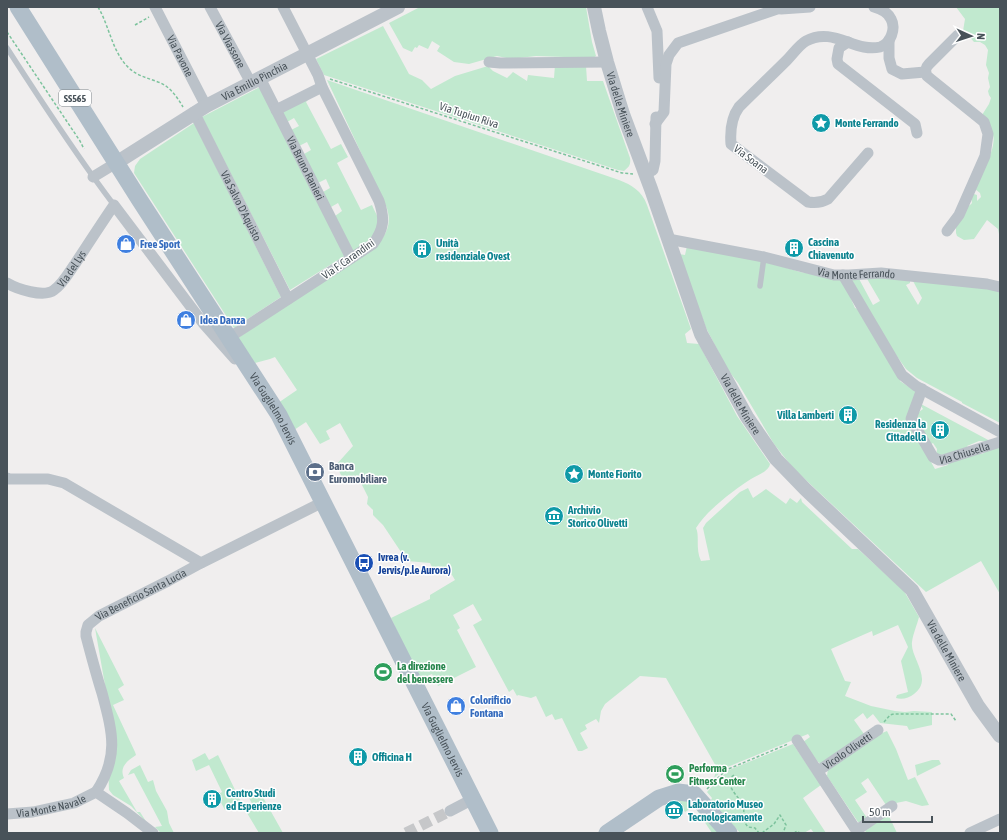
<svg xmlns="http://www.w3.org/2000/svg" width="1007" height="840" viewBox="0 0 1007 840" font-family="'Asap Condensed',sans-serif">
  <rect width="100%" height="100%" fill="#f0eeee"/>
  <path fill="#c1e9cf" d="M420 7H586L592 42 596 56 593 58 536 56 511 59 497 56 469 64 454 62 437 51 440 46 432 41 428 49 419 45 417 48 415 47 412 52 403 48 389 23Z
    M956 7H1000V239L998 229 987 220 974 239 964 240 957 236 956 233V227L962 219 966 207 970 205 972 203 971 197 974 194 977 195V201L981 197 980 193 975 189C980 177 997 148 993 135 990 128 985 122 982 115L989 104 991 98 989 95 988 91 990 87 988 78 989 73 986 65 988 50 985 45 980 42H974L966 33 963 31 965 19Z
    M383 26 409 74 422 80 431 89 455 76 488 66 493 71 507 78 513 72 527 81 528 75 554 78 555 65 586 66 587 81H603L630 158C631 165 629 167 624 171L618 170 324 75 316 59Z
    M327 80 619 180C632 185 642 191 647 205L691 329 685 334 687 343 699 344 737 416 770 464C769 471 758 475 751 479 735 489 706 511 696 528 700 536 695 548 701 561L710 560 703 528 706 523 740 492 748 488 753 498 766 489 786 504 790 498 797 503 801 498 802 502 852 549H858L904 591 919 617C917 625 913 634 912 642 910 658 934 679 914 694 909 698 902 700 896 698L897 695 908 692 901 661 908 647 898 625 873 636 872 631 831 649 845 681 851 682 845 696 871 706 895 711 905 712 914 711 932 712V725L909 730 907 726 880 723 873 714 867 719 863 713 854 720 864 734 821 764 818 762 803 742 810 737 808 734 725 768 714 778 717 768 666 678 640 676 605 704 601 711 599 723 596 719 585 725 587 729 580 733 588 748 582 751H578L562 718 555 720 552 714 546 717 536 696 531 698 518 695 517 696 513 689 509 692 473 625 482 620 473 604 453 615 460 628 457 630 476 667 438 686 432 674 420 679 391 618 430 599V595L455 580 452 575 439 566 433 569 430 563 407 561 383 525 373 515V510L367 504 368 497 357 475 344 481 336 465 353 446 340 423 326 431 330 439 320 444 306 422 294 430 278 403 297 390 275 357 270 359 255 363 238 338 382 239C389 229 391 218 386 206Z
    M260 87 346 255 290 290 202 117Z
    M307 98 308 100 306 102 331 149 341 144 348 157 337 163 361 210 372 205C374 210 378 216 378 220 378 236 365 244 353 251L335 216 342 211 338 203 331 207 323 192 330 188 326 179 318 183 304 154 311 150 307 142 299 146 291 130 299 126 294 118 287 122 282 111Z
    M194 123 281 297 234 328 134 173 135 166 140 159Z
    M687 246 751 257 800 272 840 278 845 285 855 308 858 309 900 377V381L915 391 916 393 908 422 935 469 948 465 949 461 976 454H982L996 446 1000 447V594L981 561 926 592 793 468 774 444 738 383 728 370 706 328 679 254 685 255Z
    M850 277H858L873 305 880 301 866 277 910 279V283L906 285 918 305 922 298 913 281 1000 290V423L962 403V402L917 378 906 369 886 341Z
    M919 403 992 442 979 441 967 446 969 449 936 456 937 449 933 443 928 446 912 417 923 409Z
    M95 628 124 685 118 689 124 700 113 705 135 752 136 755C127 761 119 767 124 778L119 781 137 812H140L147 823 131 806 113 795 109 790 105 685Z
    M887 731 896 749 908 780 915 777 929 805 922 806 906 801 886 805 868 778 861 783 867 792 855 800 867 818 862 822H858L827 776 828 768 875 736Z
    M793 744 821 785 803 798 826 833H814L811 829 804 833H740L711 800 712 798 707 792 718 780 729 770Z
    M205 753 209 760 218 755 241 802 225 810 217 795 222 792 209 765 196 771 192 760Z
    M932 760H939L941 764 917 776 915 765Z
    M140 765 148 782 153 780 156 791 167 811 169 823 174 833H161L155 827 162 826 134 773 128 775 131 770Z
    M260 792 283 833H259L247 813 255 809 249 798Z
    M680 800 695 803 721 833H712L694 806 685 812 682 807 678 809 673 801Z
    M888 814 897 833H865L866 830Z"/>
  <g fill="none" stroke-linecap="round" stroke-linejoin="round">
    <path stroke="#c6c7c9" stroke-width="11" stroke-dasharray="11 5.5" stroke-linecap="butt" d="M406 833 450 811"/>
    <path stroke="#7dc39d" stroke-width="1.5" stroke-dasharray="3 2" stroke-linecap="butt" d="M98 7C110 27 112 53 130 69 138 76 148 78 158 82 170 86 177 97 183 107
      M135 25 149 17
      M7 32 80 141 84 149
      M330 79 622 173 633 174
      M884 722 890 715 894 714H951L956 721
      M734 775 730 778C727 789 740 797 743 806 746 817 739 815 748 827L755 828 759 833
      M707 789 726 770 788 744
      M762 833 774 824 780 815 786 825 783 833
      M794 833 797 831 800 833"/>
    <path stroke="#bbc2c9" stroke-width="5.5" d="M7 48C41 101 76 155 114 205
      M760 286 764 257"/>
    <g stroke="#bbc2c9" stroke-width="11">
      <path id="s1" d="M155 7 206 106"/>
      <path id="s2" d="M210 7 251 83"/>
      <path d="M647 7 657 31 659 78"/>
      <path d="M781 9 810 7"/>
      <path d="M889 40V58L892 69 902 74 925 72"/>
      <path d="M848 42 839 48 837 59 838 64 915 124 917 133"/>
      <path d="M489 62 500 63 607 62"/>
      <path id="s3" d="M260 78 351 258"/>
      <path d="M276 110 322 87"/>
      <path id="s4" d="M194 112 288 299"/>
      <path d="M655 124 664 112 666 64 669 55 678 43 783 7"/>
      <path d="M868 153 828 199C821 203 815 203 808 202L731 144C730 131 731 118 739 107 755 91 771 76 787 60 793 54 799 45 806 41 833 26 855 53 880 47 891 44 896 28 891 19 888 12 881 9 874 7"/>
      <path d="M645 174 653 170 655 161 656 117"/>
      <path d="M93 177 116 163"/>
      <path d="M947 231 959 215 985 156 988 134 984 122 927 76C925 71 925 68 929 64L958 35"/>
      <path id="s5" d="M668 239 764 257 834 275H849L881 273 987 284 1000 287"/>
      <path d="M843 275 902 375 916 386 1000 432"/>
      <path id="s6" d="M7 283C17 289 44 298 54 290 63 284 69 272 75 264 88 244 101 224 114 205L203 323 235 359"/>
      <path d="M230 337 373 244C384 229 385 219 379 201L322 87 318 75 283 7"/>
      <path id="s7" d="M922 389 911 419 933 457 939 460H943L1000 442"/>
      <path d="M7 478 9 479H48L64 483 201 563"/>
      <path d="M797 740 858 833"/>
      <path id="s8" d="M818 771 878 730"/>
      <path id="s9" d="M96 792C120 756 112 731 102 693 96 674 91 655 86 636V632L88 625 99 616 168 581 201 563 323 502"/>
      <path d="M450 811 473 799"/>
      <path id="s10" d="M7 814 33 812 74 803 96 792 127 813 153 833"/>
      <path d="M857 830 892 806"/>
      <path d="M970 833 1000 819"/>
    </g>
    <g stroke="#bbc2c9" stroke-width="14">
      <path id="s11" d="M594 7 599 31 607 62 623 114 651 189 701 334 747 417 776 459 805 489 912 590 978 706 1000 736"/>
      <path id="s12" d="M116 163 206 106 398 7"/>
    </g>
    <g stroke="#b0bec9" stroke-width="17">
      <path id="s13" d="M18 7 139 199 279 415 490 833"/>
      <path d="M607 833 659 798 678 792 694 794 729 833"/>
    </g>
  </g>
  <defs>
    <symbol id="sight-disc" viewBox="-11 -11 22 22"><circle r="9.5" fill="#0f9aa8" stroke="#fff"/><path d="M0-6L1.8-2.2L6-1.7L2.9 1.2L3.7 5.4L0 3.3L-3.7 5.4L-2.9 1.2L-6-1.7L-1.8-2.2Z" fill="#fff"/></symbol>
    <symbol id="shop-disc" viewBox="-11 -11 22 22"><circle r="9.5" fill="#3f7fe0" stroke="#fff"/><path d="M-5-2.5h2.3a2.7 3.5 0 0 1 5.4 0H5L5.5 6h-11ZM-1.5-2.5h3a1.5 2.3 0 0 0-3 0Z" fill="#fff"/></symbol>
    <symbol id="building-disc" viewBox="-11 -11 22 22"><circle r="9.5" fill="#0f9aa8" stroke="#fff"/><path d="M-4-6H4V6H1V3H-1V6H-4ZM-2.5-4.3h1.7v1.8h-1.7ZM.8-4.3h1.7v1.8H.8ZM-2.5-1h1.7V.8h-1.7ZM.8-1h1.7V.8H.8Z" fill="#fff"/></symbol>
    <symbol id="bank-disc" viewBox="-11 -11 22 22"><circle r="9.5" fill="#5c6f8a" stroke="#fff"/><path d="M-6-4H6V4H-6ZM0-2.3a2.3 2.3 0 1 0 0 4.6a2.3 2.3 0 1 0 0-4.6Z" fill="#fff"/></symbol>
    <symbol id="museum-disc" viewBox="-11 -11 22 22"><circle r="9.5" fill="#0f9aa8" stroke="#fff"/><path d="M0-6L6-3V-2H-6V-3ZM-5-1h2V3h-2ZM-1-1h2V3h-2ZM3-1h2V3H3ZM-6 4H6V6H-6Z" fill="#fff"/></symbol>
    <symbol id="bus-disc" viewBox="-11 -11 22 22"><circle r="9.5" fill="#1a4fb4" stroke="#fff"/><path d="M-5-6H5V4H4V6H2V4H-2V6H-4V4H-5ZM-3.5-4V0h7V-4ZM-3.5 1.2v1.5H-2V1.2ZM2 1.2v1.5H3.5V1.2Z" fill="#fff"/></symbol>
    <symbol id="stadium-disc" viewBox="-11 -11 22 22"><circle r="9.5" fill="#2e9e5b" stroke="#fff"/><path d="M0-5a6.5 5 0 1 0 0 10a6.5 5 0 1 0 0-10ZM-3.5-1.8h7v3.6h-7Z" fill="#fff"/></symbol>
  </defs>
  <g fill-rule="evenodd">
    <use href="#sight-disc" x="810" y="112" width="22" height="22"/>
    <use href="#shop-disc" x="115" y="233" width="22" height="22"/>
    <use href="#building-disc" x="783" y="237" width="22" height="22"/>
    <use href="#building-disc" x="411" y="238" width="22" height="22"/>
    <use href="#shop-disc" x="175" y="309" width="22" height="22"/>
    <use href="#building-disc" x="837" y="404" width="22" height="22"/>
    <use href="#building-disc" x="929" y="419" width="22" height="22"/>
    <use href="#bank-disc" x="304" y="461" width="22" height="22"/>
    <use href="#sight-disc" x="563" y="463" width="22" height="22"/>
    <use href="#museum-disc" x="543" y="505" width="22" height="22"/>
    <use href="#bus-disc" x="353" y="552" width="22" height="22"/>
    <use href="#stadium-disc" x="372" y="661" width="22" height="22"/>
    <use href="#shop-disc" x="445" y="695" width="22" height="22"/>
    <use href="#building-disc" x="347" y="746" width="22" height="22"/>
    <use href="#stadium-disc" x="664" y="763" width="22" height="22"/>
    <use href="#building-disc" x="201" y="788" width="22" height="22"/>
    <use href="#museum-disc" x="663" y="799" width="22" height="22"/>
  </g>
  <g text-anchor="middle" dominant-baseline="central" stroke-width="3" stroke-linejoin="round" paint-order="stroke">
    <rect fill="#fff" stroke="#7f868b" stroke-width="1" x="59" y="90" width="32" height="16" rx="3"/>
    <g font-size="10" font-weight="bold" fill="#485259">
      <text x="75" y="98">SS565</text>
    </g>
    <g font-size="11" fill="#485259" stroke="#fff">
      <text stroke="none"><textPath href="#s2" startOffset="43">Via Viassone</textPath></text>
      <text stroke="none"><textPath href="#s1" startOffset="55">Via Pavone</textPath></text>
      <text stroke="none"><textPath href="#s12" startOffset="161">Via Emilio Pinchia</textPath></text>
      <text stroke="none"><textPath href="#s11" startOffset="101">Via delle Miniere</textPath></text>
      <text transform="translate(469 115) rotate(18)">Via Tupiun Riva</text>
      <text transform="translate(751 159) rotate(37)">Via Soana</text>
      <text stroke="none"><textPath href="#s3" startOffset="101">Via Bruno Ranieri</textPath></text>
      <text stroke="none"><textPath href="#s4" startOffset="105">Via Salvo D'Aquisto</textPath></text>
      <text transform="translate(348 259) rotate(-35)">Via F. Carandini</text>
      <text stroke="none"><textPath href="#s6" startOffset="77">Via del Lys</textPath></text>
      <text stroke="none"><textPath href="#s5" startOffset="192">Via Monte Ferrando</textPath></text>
      <text stroke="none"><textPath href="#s11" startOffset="425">Via delle Miniere</textPath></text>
      <text stroke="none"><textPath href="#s13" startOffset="476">Via Guglielmo Jervis</textPath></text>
      <text stroke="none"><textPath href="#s7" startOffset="109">Via Chiusella</textPath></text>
      <text stroke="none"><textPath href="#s9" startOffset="235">Via Beneficio Santa Lucia</textPath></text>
      <text stroke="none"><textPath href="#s11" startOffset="749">Via delle Miniere</textPath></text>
      <text stroke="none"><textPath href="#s13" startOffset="848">Via Guglielmo Jervis</textPath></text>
      <text stroke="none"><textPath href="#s8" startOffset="36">Vicolo Olivetti</textPath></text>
      <text stroke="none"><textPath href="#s10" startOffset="45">Via Monte Navale</textPath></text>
    </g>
    <g font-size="11" font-weight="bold" fill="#0d838f" stroke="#fff" text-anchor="start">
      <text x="835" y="123">Monte Ferrando</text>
      <text x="808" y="242">Cascina<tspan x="808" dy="13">Chiavenuto</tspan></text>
      <text x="436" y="243">Unità<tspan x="436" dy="13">residenziale Ovest</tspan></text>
      <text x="834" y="415" text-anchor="end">Villa Lamberti</text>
      <text x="926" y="424" text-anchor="end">Residenza la<tspan x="926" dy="13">Cittadella</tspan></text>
      <text x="588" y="474">Monte Fiorito</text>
      <text x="568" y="510">Archivio<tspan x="568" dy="13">Storico Olivetti</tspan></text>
      <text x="372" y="757">Officina H</text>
      <text x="226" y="793">Centro Studi<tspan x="226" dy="13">ed Esperienze</tspan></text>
      <text x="688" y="804">Laboratorio Museo<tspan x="688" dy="13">Tecnologicamente</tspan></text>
    </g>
    <g font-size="11" font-weight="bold" fill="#366cbe" stroke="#fff" text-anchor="start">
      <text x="140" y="244">Free Sport</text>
      <text x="200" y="320">Idea Danza</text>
      <text x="470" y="700">Colorificio<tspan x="470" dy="13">Fontana</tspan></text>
    </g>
    <g font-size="11" font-weight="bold" fill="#4e5e75" stroke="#fff" text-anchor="start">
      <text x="329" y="466">Banca<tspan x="329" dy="13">Euromobiliare</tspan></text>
    </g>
    <g font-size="11" font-weight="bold" fill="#164399" stroke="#fff" text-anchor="start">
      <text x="378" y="557">Ivrea (v.<tspan x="378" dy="13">Jervis/p.le Aurora)</tspan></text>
    </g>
    <g font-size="11" font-weight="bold" fill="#27864d" stroke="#fff" text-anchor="start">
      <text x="397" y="666">La direzione<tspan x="397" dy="13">del benessere</tspan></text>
      <text x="689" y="768">Performa<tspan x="689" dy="13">Fitness Center</tspan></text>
    </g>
  </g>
  <rect width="1007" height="840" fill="none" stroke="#485259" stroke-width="16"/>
  <g transform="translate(971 36) rotate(93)" stroke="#ffffff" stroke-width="3" paint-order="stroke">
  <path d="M0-3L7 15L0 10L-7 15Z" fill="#485259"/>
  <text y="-6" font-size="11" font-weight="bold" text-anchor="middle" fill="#485259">N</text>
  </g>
  <path d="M863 816v6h69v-6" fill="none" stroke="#485259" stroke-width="2"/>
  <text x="869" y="816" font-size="12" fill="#485259" stroke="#ffffff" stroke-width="3" paint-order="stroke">50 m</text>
</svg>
